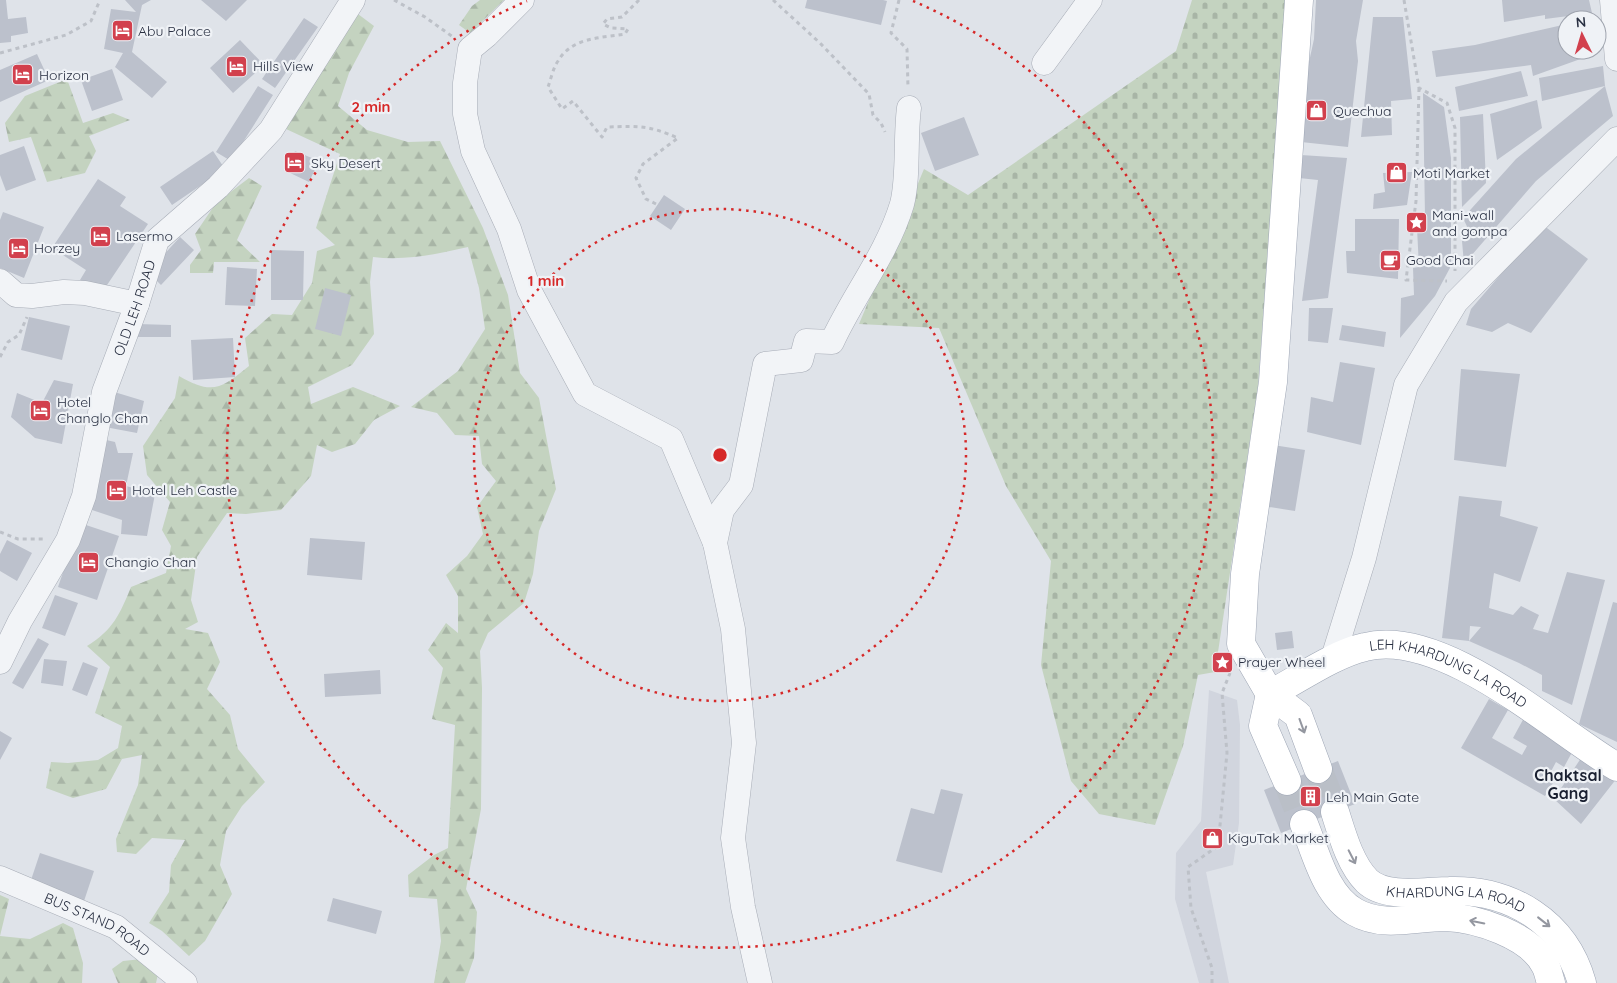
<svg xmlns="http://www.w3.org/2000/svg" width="1617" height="983" viewBox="0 0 1617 983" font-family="Quicksand,sans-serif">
  <defs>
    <pattern id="forest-firs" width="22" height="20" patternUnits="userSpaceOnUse" patternTransform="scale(1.25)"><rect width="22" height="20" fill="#c4d3c0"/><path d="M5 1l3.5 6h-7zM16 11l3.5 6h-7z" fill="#a8b5a6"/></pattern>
    <pattern id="cemetery-stones" width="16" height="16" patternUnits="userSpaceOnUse" patternTransform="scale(1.25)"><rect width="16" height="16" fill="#c4d3c0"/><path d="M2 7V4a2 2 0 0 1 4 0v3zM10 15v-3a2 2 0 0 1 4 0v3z" fill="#a8b5a6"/></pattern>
  </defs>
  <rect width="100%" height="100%" fill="#dfe3e9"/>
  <path fill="#d1d5de" d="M1209 690 1237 700 1240 725 1239 823 1233 865 1206 872 1229 983H1199L1175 899 1176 853 1201 821Z"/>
  <path fill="url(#forest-firs)" d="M480 0H504L470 33 459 25 472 6Z
    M358 14 374 26 349 73 338 106 367 130 408 142 440 141 483 228 508 295 520 373 539 398 556 489 539 531 533 574 524 603 488 633 480 651 482 688 481 809 466 889 477 912 474 958 465 983H434L441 941 437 899 409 897 408 875 434 855 448 848 455 725 432 719 443 668 428 650 446 623 458 633V596L446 575 467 556 483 534 477 507 496 481 482 464 479 436 455 435 437 413 411 407 458 371 485 329 479 288 468 247C437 254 406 261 373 257L370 282 374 334 352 365 308 387 311 404 353 387 400 406 374 420 355 444 332 452 317 445 311 476 281 510 246 514 227 513 197 557 191 600 198 622 185 629 208 633 220 662 207 689 230 715 238 749 265 782 242 806 226 831 220 865 232 894 205 941 189 956 162 931 149 923 169 892 171 865 185 840 152 838 136 854 117 852 116 839 138 785 142 755 122 759 106 789 73 798 46 788 51 762 68 763 98 760 118 748 122 726 95 713 110 667 87 646C113 630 120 614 131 587L166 573 171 546 162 530 170 502 147 475 143 446 175 398 179 376C212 395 221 389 249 366L245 338 272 314 292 315 312 283 317 251 335 245 316 228 340 154 286 129 320 65 328 25Z
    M67 79 83 123 113 113 130 120 89 136 96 151 85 173 47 182 31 137 9 142 5 123 25 96Z
    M249 178 262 186 237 240 260 262H214L213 273H190V265L201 250 195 234 216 203Z
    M0 895 9 899 0 936 30 939 63 923 73 928 83 963 82 983H0Z
    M142 959 158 974 156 983H118L112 969 123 961Z"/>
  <path fill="url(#cemetery-stones)" d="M1192 0H1286L1258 387 1215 672 1198 675 1183 746 1155 825 1099 814 1071 781 1041 665 1051 561 1006 486 939 328 859 324 924 169 968 195 1176 51Z"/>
  <path fill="#bcc1cc" d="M0 0H6L8 19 26 17 28 33 11 36V42L0 43Z
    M125 0H151L142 5 132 52 167 82 152 98 115 67 123 53 104 49 111 9 136 12Z
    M201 0H247L226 21Z
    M807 0H883L887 1 881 25 805 8Z
    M1316 0H1363L1356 41 1358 61 1348 147 1301 142 1309 62 1314 39Z
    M1502 0H1589L1592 13 1545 19V15L1504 22Z
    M1373 17H1403L1412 99 1391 101 1392 135 1361 137Z
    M304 18 318 27 275 88 262 79Z
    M1567 24V50H1597L1598 40 1600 52 1533 76 1531 65 1436 77 1432 51 1475 45Z
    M240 40 264 65 233 93 210 68Z
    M37 54 49 80 0 102V70Z
    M1603 66 1605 86 1542 101 1539 78Z
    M112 69 123 100 92 111 81 80Z
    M1521 71 1528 96 1459 111 1455 87Z
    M258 86 273 95 231 161 216 152Z
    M1605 86 1613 116 1536 181 1464 264 1462 241 1471 235 1463 218 1516 159Z
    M1423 93 1444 107 1451 158V266L1435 296 1400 338 1401 298 1414 295 1413 268 1419 267 1417 228 1425 217Z
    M1537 100 1542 128 1497 160 1490 114Z
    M1483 114 1486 183 1462 207 1460 117Z
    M964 117 979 155 935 171 921 133Z
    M24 146 36 180 6 191 0 175V155Z
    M213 151 225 169 172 205 160 187Z
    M295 151 319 161 309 182 286 171Z
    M1301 155 1347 158 1328 298 1302 301 1318 180 1299 178Z
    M1412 172 1407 205 1373 209 1374 194 1385 192 1383 173Z
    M98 179 126 197 120 206 148 224 101 294 80 280 86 270 52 248Z
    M664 195 685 209 671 230 650 216Z
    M3 212 44 227 24 278 0 268V220Z
    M1355 219H1399L1398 279 1347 273 1346 251H1355Z
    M1543 225 1588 259 1531 333 1508 323 1492 332 1466 325 1471 309Z
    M180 237 194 250 161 285 148 272Z
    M271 250 304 251 303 300H271Z
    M227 267 257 269 255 306 225 305Z
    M325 288 351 295 341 336 315 329Z
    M1309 308H1333L1328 343 1308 341Z
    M29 317 70 326 62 360 21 350Z
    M137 324 171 325V337H137Z
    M1342 325 1386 332 1384 347 1339 340Z
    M233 338 235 377 193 380 191 340Z
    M1340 362 1375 368 1361 445 1307 432 1311 397 1333 402Z
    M1461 369 1520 374 1506 467 1454 460Z
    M54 380 73 384 62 444 35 438 11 417 17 393 42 403Z
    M111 391 144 401 137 433 105 427Z
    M102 439 115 442 118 453H133L126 486 155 494 147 536 121 534 122 520 89 509Z
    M1273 445 1305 450 1295 511 1263 506Z
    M1459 496 1502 501 1500 516 1538 527 1520 582 1494 573 1489 608 1513 615 1521 606 1539 615 1533 629 1548 633 1567 572 1605 580 1572 705 1542 691V675L1519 663 1469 641 1481 627 1470 626 1469 641 1442 638Z
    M80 523 119 536 97 600 58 587Z
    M310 538 365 542 362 580 307 575Z
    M7 540 32 553 17 581 0 571V554Z
    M55 595 78 603 65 636 42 628Z
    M1613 602 1617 603V742L1579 724Z
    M1292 631 1294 648 1277 650 1275 633Z
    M38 638 49 644 23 689 12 683Z
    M44 659 67 661 63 686 41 683Z
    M83 662 98 668 87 696 72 690Z
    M380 670 381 694 325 697 324 674Z
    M1489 699 1508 710 1492 738 1522 755 1527 746 1513 738 1525 716 1576 745 1564 767 1556 762 1548 777 1554 781 1545 796 1461 748Z
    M0 731 12 738 0 760Z
    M1585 752 1617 778 1581 824 1554 799Z
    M1338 761 1355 804 1281 833 1264 790Z
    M941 789 963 794 942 873 896 861 911 808 934 814Z
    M40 853 94 871 84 901 30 883Z
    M333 898 382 911 376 934 327 921Z"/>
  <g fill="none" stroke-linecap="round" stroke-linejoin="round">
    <path stroke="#babfc7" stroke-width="28" stroke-dasharray="28 14" stroke-linecap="butt" d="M1318 769 1335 812
      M1287 781 1304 824"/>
    <defs>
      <g id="minor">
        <path d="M522 0 487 35 470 49 465 83V114L473 151 509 229 529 290 585 394 671 439 715 543"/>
        <path d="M1612 0 1617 59"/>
        <path d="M1044 63 1090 0"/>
        <path d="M0 281 16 295 32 296 64 292 85 293 137 304"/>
        <path d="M1332 661 1364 558 1406 385 1456 302 1617 139"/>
        <path id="s1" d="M0 662 20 621 68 540 84 496 104 392 137 304 157 240 218 187 271 130 353 0"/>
        <path id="s2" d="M0 878 116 927 185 983"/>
        <path d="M760 983 743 907 733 838 744 743 733 629 715 543 722 510 741 485 765 364 801 360 806 341 832 342C853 296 887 254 902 204 909 177 905 138 909 108"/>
      </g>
      <g id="major">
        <path d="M1299 0 1273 382 1245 574 1241 644 1270 694 1298 715 1318 769"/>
        <path id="s3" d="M1270 694C1299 679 1334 654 1365 647 1443 627 1554 730 1617 767"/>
        <path d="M1270 694 1263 726 1287 781"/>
        <path id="s4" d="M1335 812C1342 834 1350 864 1367 881 1386 899 1426 891 1449 891 1511 889 1565 922 1582 983"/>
        <path d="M1304 824C1316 853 1325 895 1355 912 1383 928 1415 917 1445 917 1476 918 1530 935 1545 965 1548 970 1549 977 1551 983"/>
      </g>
    </defs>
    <use href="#minor" stroke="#a8adb7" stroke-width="25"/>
    <use href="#major" stroke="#9ea6b5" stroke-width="29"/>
    <path stroke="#bdc1c8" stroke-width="3" stroke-dasharray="4 4" stroke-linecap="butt" d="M394 0 425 17 453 37
      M639 0 622 17 607 19 603 24 611 28 628 29 625 34C601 38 572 37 558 61 553 68 551 79 548 87L562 109 573 101 602 137 607 127C639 126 648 125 678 138L643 164 636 178 646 199 656 204
      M773 0 820 43 869 94 873 115 881 123 885 132
      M899 0 891 33 907 49 908 88
      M1404 0 1419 88 1447 103 1455 128V271
      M0 53 66 35 91 21 100 0
      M1419 88 1416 201 1406 280 1447 281
      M0 357 8 342 19 335 27 317
      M0 532 18 539H43
      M1212 983V968L1191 908 1188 867 1218 846 1227 753 1222 693 1230 673"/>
    <use href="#minor" stroke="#f2f4f7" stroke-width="24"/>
    <use href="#major" stroke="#fff" stroke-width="28"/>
  </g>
  <defs><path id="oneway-shaft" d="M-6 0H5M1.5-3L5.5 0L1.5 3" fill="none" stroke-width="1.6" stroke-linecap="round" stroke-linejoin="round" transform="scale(1.25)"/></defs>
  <g stroke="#9497a0">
    <use href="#oneway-shaft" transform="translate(1302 726) rotate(70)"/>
    <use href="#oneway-shaft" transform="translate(1352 857) rotate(63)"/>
    <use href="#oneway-shaft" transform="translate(1477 922) rotate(-169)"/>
    <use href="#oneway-shaft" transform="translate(1544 922) rotate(38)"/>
  </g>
  <g fill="none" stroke="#d62828" stroke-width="2.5" stroke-dasharray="2.5 5">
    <circle cx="720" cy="455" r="246"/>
    <path d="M913 1A493 493 0 1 1 527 1"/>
  </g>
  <defs>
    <symbol id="hotel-square" viewBox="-11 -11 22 22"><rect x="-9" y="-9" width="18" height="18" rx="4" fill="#d2404d" stroke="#eff2f6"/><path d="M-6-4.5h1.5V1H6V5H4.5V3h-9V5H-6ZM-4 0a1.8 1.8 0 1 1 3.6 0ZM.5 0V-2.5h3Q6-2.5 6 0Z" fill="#fff"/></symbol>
    <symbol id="shop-square" viewBox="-11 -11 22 22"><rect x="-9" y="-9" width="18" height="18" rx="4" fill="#d2404d" stroke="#eff2f6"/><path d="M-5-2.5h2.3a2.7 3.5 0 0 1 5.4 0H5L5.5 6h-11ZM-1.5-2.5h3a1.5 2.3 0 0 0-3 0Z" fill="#fff"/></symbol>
    <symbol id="sight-square" viewBox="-11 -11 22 22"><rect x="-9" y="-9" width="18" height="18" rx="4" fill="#d2404d" stroke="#eff2f6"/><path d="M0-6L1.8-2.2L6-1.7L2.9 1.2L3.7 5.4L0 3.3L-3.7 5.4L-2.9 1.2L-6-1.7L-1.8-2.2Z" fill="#fff"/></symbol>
    <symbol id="cafe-square" viewBox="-11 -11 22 22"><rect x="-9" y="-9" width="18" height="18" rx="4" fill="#d2404d" stroke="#eff2f6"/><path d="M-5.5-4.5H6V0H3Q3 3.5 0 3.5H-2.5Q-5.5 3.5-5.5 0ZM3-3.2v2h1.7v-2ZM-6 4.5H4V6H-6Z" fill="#fff"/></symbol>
    <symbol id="building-square" viewBox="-11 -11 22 22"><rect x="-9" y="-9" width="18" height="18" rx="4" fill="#d2404d" stroke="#eff2f6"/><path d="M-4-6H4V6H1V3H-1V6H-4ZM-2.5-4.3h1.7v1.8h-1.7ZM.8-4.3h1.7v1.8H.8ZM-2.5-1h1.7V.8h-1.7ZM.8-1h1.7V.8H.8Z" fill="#fff"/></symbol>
  </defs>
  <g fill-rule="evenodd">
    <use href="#hotel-square" x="110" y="18" width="25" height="25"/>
    <use href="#hotel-square" x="224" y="54" width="25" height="25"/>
    <use href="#hotel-square" x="10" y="62" width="25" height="25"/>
    <use href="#shop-square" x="1304" y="98" width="25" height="25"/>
    <use href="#hotel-square" x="282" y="150" width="25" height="25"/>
    <use href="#shop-square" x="1384" y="160" width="25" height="25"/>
    <use href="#sight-square" x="1404" y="210" width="25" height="25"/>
    <use href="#hotel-square" x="88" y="224" width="25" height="25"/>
    <use href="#hotel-square" x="6" y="236" width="25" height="25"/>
    <use href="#cafe-square" x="1378" y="248" width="25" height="25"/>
    <use href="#hotel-square" x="28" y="398" width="25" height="25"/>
    <use href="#hotel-square" x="104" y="478" width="25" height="25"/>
    <use href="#hotel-square" x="76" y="550" width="25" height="25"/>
    <use href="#sight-square" x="1210" y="650" width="25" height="25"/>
    <use href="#building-square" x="1298" y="784" width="25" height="25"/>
    <use href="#shop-square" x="1200" y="826" width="25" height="25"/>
  </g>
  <g text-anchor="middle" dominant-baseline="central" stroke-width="4.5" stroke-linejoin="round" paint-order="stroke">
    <g font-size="14" fill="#282f41" stroke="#eff2f6" text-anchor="start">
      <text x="138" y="31">Abu Palace</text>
      <text x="253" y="66">Hills View</text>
      <text x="39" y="75">Horizon</text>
      <text x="1333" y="111">Quechua</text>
      <text x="311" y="163">Sky Desert</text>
      <text x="1413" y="173">Moti Market</text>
      <text x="1432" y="215">Mani-wall<tspan x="1432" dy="16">and gompa</tspan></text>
      <text x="116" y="236">Lasermo</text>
      <text x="34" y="248">Horzey</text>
      <text x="1406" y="260">Good Chai</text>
      <text x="57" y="402">Hotel<tspan x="57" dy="16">Changlo Chan</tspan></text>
      <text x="132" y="490">Hotel Leh Castle</text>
      <text x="105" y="562">Changio Chan</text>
      <text x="1238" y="662">Prayer Wheel</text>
      <text x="1326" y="797">Leh Main Gate</text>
      <text x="1228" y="838">KiguTak Market</text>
    </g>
    <g font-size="14" fill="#282f41" stroke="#eff2f6">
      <text stroke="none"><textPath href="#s1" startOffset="382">OLD LEH ROAD</textPath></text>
      <text stroke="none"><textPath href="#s3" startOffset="196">LEH KHARDUNG LA ROAD</textPath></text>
      <text stroke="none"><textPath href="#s4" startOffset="169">KHARDUNG LA ROAD</textPath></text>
      <text stroke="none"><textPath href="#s2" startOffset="108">BUS STAND ROAD</textPath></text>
    </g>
    <g font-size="16" font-weight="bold" fill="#1a2031" stroke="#eff2f6">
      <text x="1568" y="775">Chaktsal<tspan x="1568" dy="18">Gang</tspan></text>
    </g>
  </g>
  <circle cx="720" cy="455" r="8" fill="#d62828" stroke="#eff2f6" stroke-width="2.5"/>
  <g font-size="15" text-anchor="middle" font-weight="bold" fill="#d62828" stroke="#eff2f6" stroke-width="4.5" stroke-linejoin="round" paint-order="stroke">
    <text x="371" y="112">2 min</text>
    <text x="546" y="286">1 min</text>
  </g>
  <g transform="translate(1582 35) rotate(355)"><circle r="24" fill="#eff2f6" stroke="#9fa4ae"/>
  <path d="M0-4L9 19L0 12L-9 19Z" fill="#d2404d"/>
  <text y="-8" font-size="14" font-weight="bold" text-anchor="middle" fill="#282f41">N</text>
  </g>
</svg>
